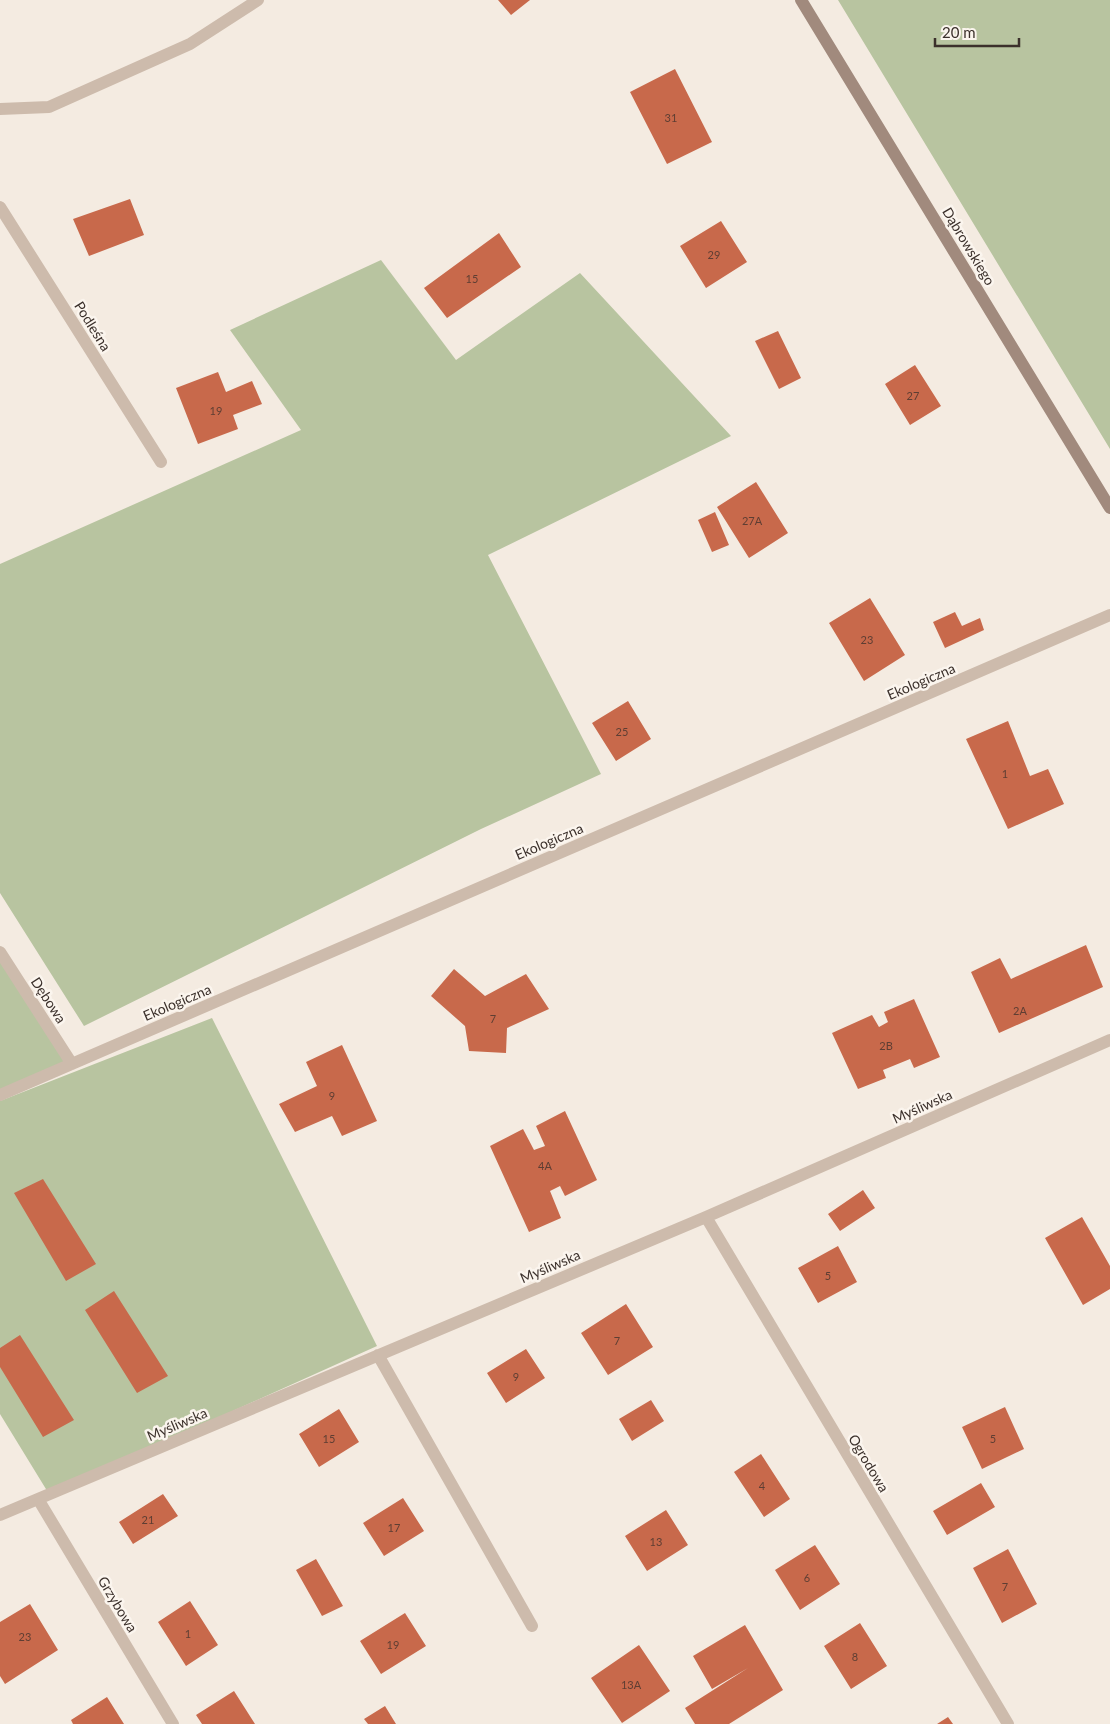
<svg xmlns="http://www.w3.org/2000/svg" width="1110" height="1724" viewBox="0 0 1110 1724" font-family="Lato,sans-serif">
  <rect width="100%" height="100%" fill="#f4ebe1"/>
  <path fill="#b8c4a0" d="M838 0H1110V449Z
    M381 260 456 360 580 273 731 436 488 555 601 774 481 829 84 1026 0 893V564L301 430 230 330Z
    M0 959 72 1064 0 1093Z
    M212 1018 377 1346 49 1494 0 1414V1101Z"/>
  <path fill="#c8694b" d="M498 0H530L511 15Z
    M675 69 712 142 667 164 630 92Z
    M130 199 144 235 89 256 73 219Z
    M721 221 747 262 706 288 680 246Z
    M499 233 521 267 447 318 424 288Z
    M778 331 801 378 779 389 755 341Z
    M915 365 941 406 910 425 885 384Z
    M218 372 226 392 252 381 262 404 233 415 238 429 198 444 176 388Z
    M756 482 788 533 749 558 717 507Z
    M715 512 729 545 712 552 698 520Z
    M870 598 905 655 864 681 829 623Z
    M955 612 962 626 980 618 984 630 945 648 933 622Z
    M628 701 651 739 616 761 592 723Z
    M1008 721 1030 776 1048 769 1064 804 1008 829 966 739Z
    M1086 945 1103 987 999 1033 971 972 1000 958 1011 979Z
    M454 969 485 996 526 974 549 1009 507 1028 506 1053 469 1051 465 1026 431 996Z
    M914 999 940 1057 914 1068 910 1059 883 1070 886 1078 858 1089 832 1033 872 1015 879 1027 888 1022 884 1012Z
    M342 1045 377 1121 342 1136 332 1116 295 1132 279 1104 317 1086 306 1062Z
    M565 1111 597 1180 565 1196 560 1186 550 1191 561 1218 529 1232 490 1146 523 1129 534 1150 545 1146 536 1126Z
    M43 1179 96 1264 66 1281 14 1193Z
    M863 1190 875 1208 840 1231 828 1214Z
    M1082 1217 1110 1266V1289L1083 1305 1045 1238Z
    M838 1246 857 1282 818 1303 798 1268Z
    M114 1291 168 1376 137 1393 85 1310Z
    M626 1304 653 1347 608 1375 581 1333Z
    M20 1335 74 1420 43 1437 0 1367V1348Z
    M526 1349 545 1378 506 1403 487 1373Z
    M651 1400 664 1421 632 1441 619 1419Z
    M1005 1407 1024 1449 982 1469 962 1427Z
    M339 1409 359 1442 319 1467 299 1434Z
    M761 1454 790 1499 764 1517 734 1472Z
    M981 1483 995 1507 947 1535 933 1511Z
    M163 1494 178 1516 133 1544 119 1522Z
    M403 1498 424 1531 384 1556 363 1523Z
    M666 1510 688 1545 647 1571 625 1536Z
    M815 1545 840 1584 800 1610 775 1570Z
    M1008 1549 1037 1604 1002 1623 973 1568Z
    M316 1559 343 1606 322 1616 296 1570Z
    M190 1601 218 1645 186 1666 158 1622Z
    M30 1604 58 1650 5 1684 0 1676V1622Z
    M405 1613 426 1646 381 1674 360 1641Z
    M860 1623 887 1666 851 1689 824 1646Z
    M745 1625 783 1690 729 1724H695L685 1708 748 1668 712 1689 693 1656Z
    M639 1645 670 1691 622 1723 591 1678Z
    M234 1691 255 1724H202L196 1715Z
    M107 1697 124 1724H73L71 1720Z
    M385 1706 396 1724H368L364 1719Z
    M948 1717 953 1724H937Z"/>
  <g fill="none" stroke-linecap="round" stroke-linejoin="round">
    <path stroke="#cdbbac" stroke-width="12" d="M0 109 49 107 190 44 258 0"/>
    <path stroke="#cdbbac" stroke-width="12" d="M0 207 161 462
      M0 952 72 1064
      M0 1095 1110 615
      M706 1217 1008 1724
      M378 1355 532 1626
      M38 1499 173 1724
      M0 1515 706 1217 1110 1040"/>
    <path stroke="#a18a7d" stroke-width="12" d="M801 0 1110 508"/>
  </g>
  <g text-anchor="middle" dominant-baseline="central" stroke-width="5" stroke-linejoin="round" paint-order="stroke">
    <g font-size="11" fill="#5e3e33">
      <text x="671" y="117">31</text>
      <text x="714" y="254">29</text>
      <text x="472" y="278">15</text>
      <text x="913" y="395">27</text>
      <text x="216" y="410">19</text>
      <text x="752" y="520">27A</text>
      <text x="867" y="639">23</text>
      <text x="622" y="731">25</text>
      <text x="1005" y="773">1</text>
      <text x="1020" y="1010">2A</text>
      <text x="493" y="1018">7</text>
      <text x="886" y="1045">2B</text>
      <text x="332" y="1095">9</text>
      <text x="545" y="1165">4A</text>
      <text x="828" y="1275">5</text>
      <text x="617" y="1340">7</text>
      <text x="516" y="1376">9</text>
      <text x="329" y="1438">15</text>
      <text x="993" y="1438">5</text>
      <text x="762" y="1485">4</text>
      <text x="148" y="1519">21</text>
      <text x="394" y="1527">17</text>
      <text x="656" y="1541">13</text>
      <text x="807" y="1577">6</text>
      <text x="1005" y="1586">7</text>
      <text x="188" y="1633">1</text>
      <text x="25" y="1636">23</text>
      <text x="393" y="1644">19</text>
      <text x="855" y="1656">8</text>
      <text x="631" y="1684">13A</text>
    </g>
    <g font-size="14" fill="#3b302b" stroke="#fbf5ee">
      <text transform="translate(969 246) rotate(59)">Dąbrowskiego</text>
      <text transform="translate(93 326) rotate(58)">Podleśna</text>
      <text transform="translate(921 681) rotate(-23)">Ekologiczna</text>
      <text transform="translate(549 841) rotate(-23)">Ekologiczna</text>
      <text transform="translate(49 1000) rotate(57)">Dębowa</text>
      <text transform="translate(177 1002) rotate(-23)">Ekologiczna</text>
      <text transform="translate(922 1106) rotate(-24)">Myśliwska</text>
      <text transform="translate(550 1266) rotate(-23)">Myśliwska</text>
      <text transform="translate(177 1424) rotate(-23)">Myśliwska</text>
      <text transform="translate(869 1463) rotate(59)">Ogrodowa</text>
      <text transform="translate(118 1604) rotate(59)">Grzybowa</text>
    </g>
  </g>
  <path d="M935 38v8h84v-8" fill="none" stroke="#3b302b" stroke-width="2.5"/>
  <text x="942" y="38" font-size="15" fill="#3b302b" stroke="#fbf5ee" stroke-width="4" paint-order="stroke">20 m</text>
</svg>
